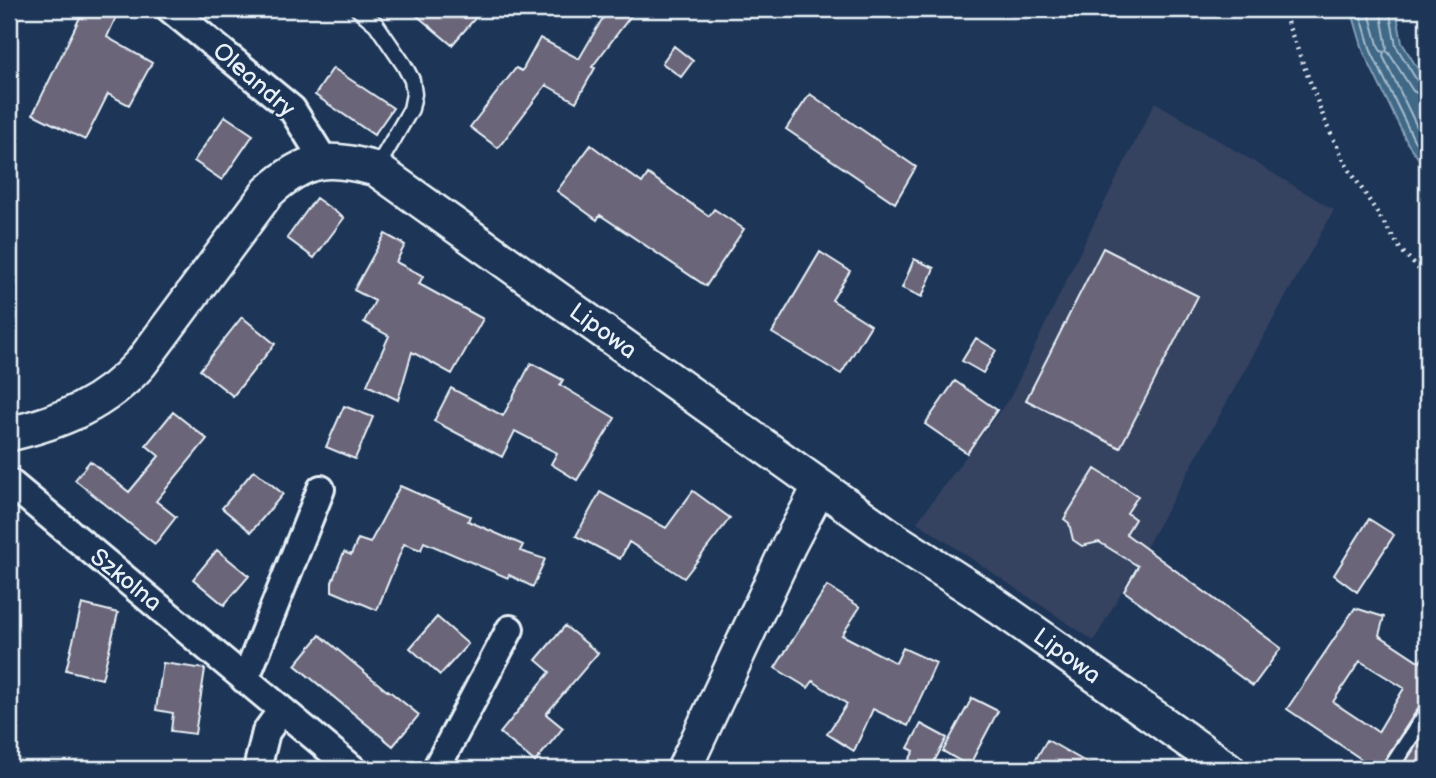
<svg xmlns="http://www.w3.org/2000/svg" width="1436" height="778" viewBox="0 0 1436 778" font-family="'Balsamiq Sans',sans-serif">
  <rect width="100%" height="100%" fill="#1d3557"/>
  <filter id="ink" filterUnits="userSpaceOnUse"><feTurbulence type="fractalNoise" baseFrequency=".0143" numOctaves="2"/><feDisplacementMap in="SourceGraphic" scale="14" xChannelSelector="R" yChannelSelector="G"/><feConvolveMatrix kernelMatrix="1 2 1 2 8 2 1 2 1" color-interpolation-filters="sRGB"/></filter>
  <g filter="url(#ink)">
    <path fill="#344361" d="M1155 102 1334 210 1094 641 917 522 1011 396 1091 229Z"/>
    <path fill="#406988" stroke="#839fb5" stroke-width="2" d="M1351 9H1396L1402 43 1427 84V170L1408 144 1364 53Z"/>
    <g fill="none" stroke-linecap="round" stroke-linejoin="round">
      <path stroke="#a5bbcb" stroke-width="2" d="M1359 9 1371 51 1414 140 1427 158
        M1368 9 1379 48 1381 51 1384 52 1383 56 1421 135 1427 144
        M1380 9 1387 48 1386 51 1389 53 1413 91 1419 94 1427 95
        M1389 9 1396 46 1419 84 1427 87"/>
    </g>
    <path fill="#6a6579" stroke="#e8f1f8" stroke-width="2" fill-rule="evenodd" d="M84 9H99L116 17 107 37 152 63 129 105 108 94 85 140 33 114Z
      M409 9H483L452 45Z
      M610 9H636L592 67 595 68 576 102 546 85 498 148 470 127 516 68 522 71 540 38 579 59 601 21Z
      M674 46 693 61 681 77 662 63Z
      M333 68 393 108 374 135 315 95Z
      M810 94 916 167 895 203 786 129Z
      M225 116 253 135 222 180 194 161Z
      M591 145 642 183 648 174 709 216 714 209 744 229 706 286 600 215 597 220 557 191Z
      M316 198 344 218 314 258 287 238Z
      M385 234 405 245 396 262 423 276 419 284 483 319 452 374 412 352 398 400 367 385 389 336 364 322 375 301 354 290Z
      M1103 248 1198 296 1120 448 1026 400Z
      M820 252 850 271 832 300 871 325 841 374 772 333Z
      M914 259 934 268 922 297 902 288Z
      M242 317 275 344 233 396 200 370Z
      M976 338 996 350 983 373 962 361Z
      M531 363 563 380 560 385 615 418 577 480 551 464 557 453 515 431 502 457 434 421 451 388 503 416Z
      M955 381 997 410 967 453 925 424Z
      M344 406 373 417 355 459 326 447Z
      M173 412 207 439 156 501 176 517 155 544 75 480 90 461 129 492 159 456 146 445Z
      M1095 469 1138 496 1127 513 1135 519 1126 534 1281 648 1253 686 1124 591 1138 566 1099 542 1082 546 1073 540 1069 523 1064 519Z
      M254 470 283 494 251 532 222 508Z
      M400 486 470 516 468 521 523 545 520 551 545 559 533 587 509 575 508 578 424 542 421 550 404 544 377 610 332 591V582L344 552 351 555 358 539 370 543Z
      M693 491 730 518 684 578 629 542 620 559 576 536 600 492 666 528Z
      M1369 519 1394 535 1357 592 1334 575Z
      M217 550 249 576 224 605 193 579Z
      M827 586 860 607 842 635 896 663 903 648 936 663 908 726 873 709 854 751 827 734 847 704 813 681 808 688 775 668Z
      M82 604 118 613 102 679 66 670Z
      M1355 608 1384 617 1379 635 1420 662 1427 650V702L1419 707 1382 764 1380 769H1376L1287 709ZM1360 661 1404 688 1378 732 1333 702Z
      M437 617 468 644 440 675 410 648Z
      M565 626 598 653 546 714 563 728 535 762 500 733 550 672 536 660Z
      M320 635 387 691 388 690 419 715 393 746 295 665Z
      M163 663 205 669 195 734 171 731 173 713 156 710Z
      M972 698 998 711 969 766 943 751Z
      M921 724 947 738 930 769H904L914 751 908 748Z
      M1427 729V769H1401Z
      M1047 740 1098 769H1030Z"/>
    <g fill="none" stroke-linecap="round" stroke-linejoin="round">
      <defs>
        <path id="service" d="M358 9 376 24 404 65 412 80 414 94 411 109 376 169
          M1390 769 1427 712"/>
        <path id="minor" d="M170 9 292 109 325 162
          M9 482 353 769
          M244 679 251 665 321 489
          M257 769 266 732 282 710
          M436 769 510 629"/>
        <path id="tertiary" d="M9 434C61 422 105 404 141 363L268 192C306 157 328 156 376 169L894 539 983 596 1228 769
          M684 769 789 545 820 486"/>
      </defs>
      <use href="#service" stroke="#e8f1f8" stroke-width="19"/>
      <use href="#minor" stroke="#e8f1f8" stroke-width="32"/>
      <use href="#tertiary" stroke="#e8f1f8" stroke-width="38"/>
      <path stroke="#e8f1f8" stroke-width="4.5" stroke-dasharray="2 5" stroke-linecap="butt" d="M1282 9 1327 126 1347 166 1402 251 1427 278"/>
      <use href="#service" stroke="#1d3557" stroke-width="14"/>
      <use href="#minor" stroke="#1d3557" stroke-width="26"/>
      <use href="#tertiary" stroke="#1d3557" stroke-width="33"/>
    </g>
  </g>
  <g text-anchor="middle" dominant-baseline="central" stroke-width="5" stroke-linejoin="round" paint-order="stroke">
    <g font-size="24" fill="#e8f1f8" stroke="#1d3557">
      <text transform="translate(254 80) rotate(41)">Oleandry</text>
      <text transform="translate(603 331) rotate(36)">Lipowa</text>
      <text transform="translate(126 580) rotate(39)">Szkolna</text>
      <text transform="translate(1067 656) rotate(36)">Lipowa</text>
    </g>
  </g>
  <rect width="1436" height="778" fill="none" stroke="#1d3557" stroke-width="35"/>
  <rect x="18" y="18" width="1401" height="743" fill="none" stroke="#e8f1f8" stroke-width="2.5" filter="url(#ink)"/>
</svg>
